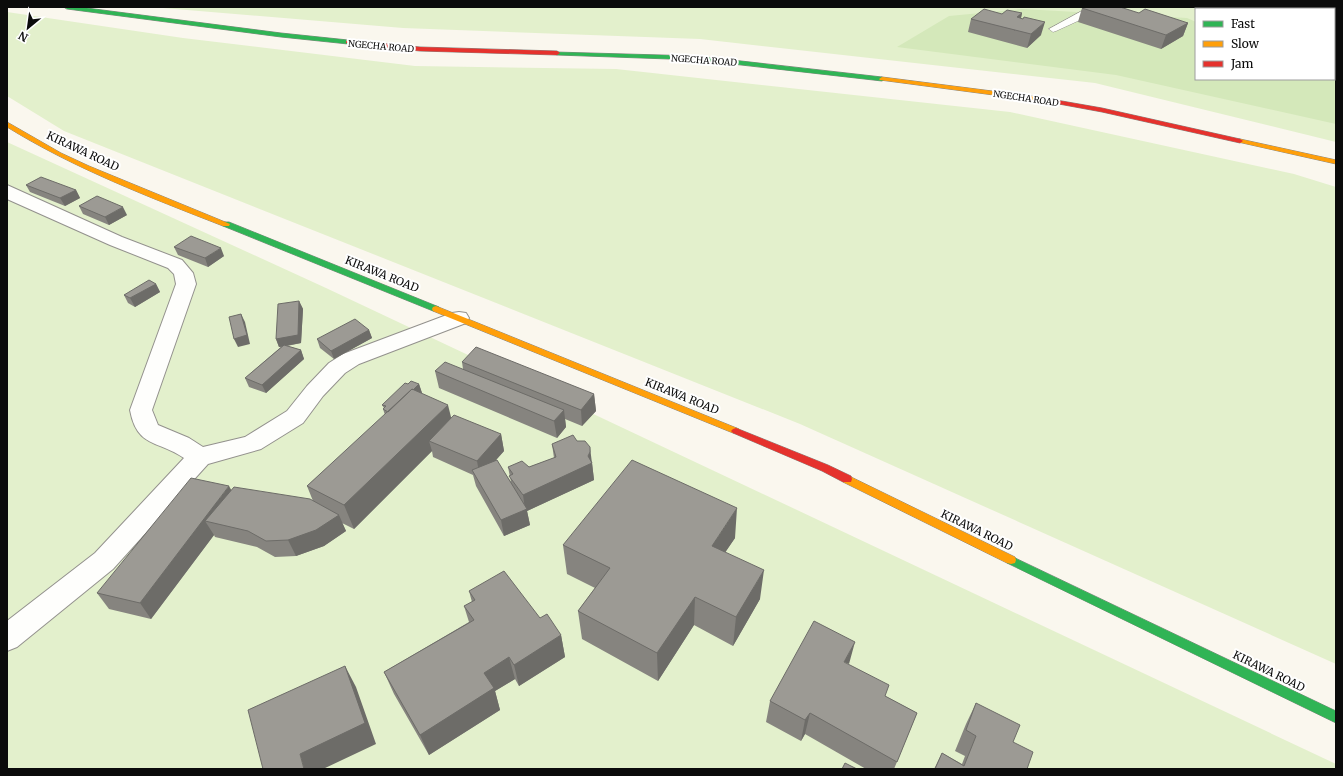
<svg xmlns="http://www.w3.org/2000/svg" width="1343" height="776" viewBox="0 0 1343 776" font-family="Merriweather,serif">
  <rect width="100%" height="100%" fill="#faf7ee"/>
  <path fill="#e3f0cc" d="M151 7H1282L1290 9H1196V79H1334V19L1336 20V142L1095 83 700 39 403 28Z
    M7 12 183 38 415 66 616 69 1010 112 1294 174 1336 187V664L800 424 64 131 7 96Z
    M7 142 326 288 1336 764V769H7Z"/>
  <path fill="#d4e8ba" d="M1022 9 1187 18 1196 22V79H1334V76L1336 77V124L1116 75 897 47 949 16Z"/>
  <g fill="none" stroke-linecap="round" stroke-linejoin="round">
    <defs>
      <path id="lane" d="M1089 7H1099L1080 20 1056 31 1053 32 1049 29Z
        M1324 7H1332V9H1324Z"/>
      <path id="street" d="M7 185 122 237 182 260 193 273 196 284 152 410 158 425 189 438 203 447 245 437 287 411 307 386 329 363 343 354 452 313 459 312 466 313 469 318 466 323 359 364 345 373 323 396 303 423 261 449 208 464 113 569 17 647 7 651V621L95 553 184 458C158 440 137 448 130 410L176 284 174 274 168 268 110 245 7 199Z"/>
      <path id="fast" d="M64 7H79L281 33 348 40 351 42 348 44 281 37 67 9Z
        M1301 7H1311L1316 9H1306Z
        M555 52 697 56 882 77 885 79 882 81 697 60 557 55 554 53Z
        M223 222H229L439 307 440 309 439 311H433L223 226Z
        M1011 556 1336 711V723L1007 563 1006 560 1007 557Z"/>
      <path id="slow" d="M882 77 1039 97 1042 99 1039 101 880 80 879 79Z
        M7 122 61 153 89 166 230 224 229 226H223C149 197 75 169 7 127Z
        M1240 139 1336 160V164L1238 142V140Z
        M436 306 739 429 741 431 739 433H733L433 311 432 309 433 307Z
        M847 475 1015 557 1016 560 1015 563 1011 564 1007 563 843 482 842 479 843 476Z"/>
      <path id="jam" d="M348 40 420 47 557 51 560 53 557 55 420 51 346 43V41Z
        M1039 97 1102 108 1240 139 1243 141 1240 143 1102 112 1037 100 1036 99Z
        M736 428 828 465 851 476 852 479 851 482H843L822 471 733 433 731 431 733 429Z"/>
    </defs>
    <use href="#lane" stroke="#93918d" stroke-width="1"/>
    <use href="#street" stroke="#93918d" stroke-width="2"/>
    <use href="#fast" stroke="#898884" stroke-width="1"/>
    <use href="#slow" stroke="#898884" stroke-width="1"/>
    <use href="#jam" stroke="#898884" stroke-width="1"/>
    <use href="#lane" fill="#fefefc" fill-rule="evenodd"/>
    <use href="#street" fill="#fefefc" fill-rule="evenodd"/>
    <use href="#fast" fill="#30b455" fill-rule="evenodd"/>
    <use href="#slow" fill="#ff9f0a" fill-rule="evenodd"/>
    <use href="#jam" fill="#e5322d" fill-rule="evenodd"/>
  </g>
  <path fill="#86847f" d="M1082 8 1139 13 1188 23 1183 36 1161 49 1078 22Z
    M1334 12H1336V47H1334Z
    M1022 13 1021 18 1041 35 1027 48 968 32 971 19 1002 14Z
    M26 185 76 190 80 198 65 206 30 192Z
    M79 206 127 215 109 225 83 214Z
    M174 247 224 256 208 267 178 255Z
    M156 284 160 292 135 307 128 303 124 295Z
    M299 301 303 309 301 343 287 346 301 350 304 359 266 393 249 387 245 378 281 347H279L276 339Z
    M369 330 372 338 334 359 320 348 317 339Z
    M462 362 594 394 596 411 582 426 565 419 566 427 557 438 439 388 435 371 463 369Z
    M408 384H419L422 393H421L451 418 501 434 504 451 496 460 511 482 508 467H529L554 458 552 444 592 462 594 480 527 511 530 525 504 536 476 486 473 475 433 457 432 451 354 529 342 523 346 531 324 546 296 556 275 557 257 547 215 537 214 535 151 619 109 609 97 593 232 490 313 501 307 486 385 415 383 409 384 408 382 405Z
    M735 538 725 552 760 599 733 646 694 625 658 681 582 639 578 611 595 588 567 574 563 545Z
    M469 591 540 618 561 635 565 657 519 686 515 679 495 691 500 710 429 755 394 694 384 672 469 622 464 606 472 602Z
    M849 665 885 696 917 713 894 769H866L805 734 801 741 766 722 770 701Z
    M976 703 1013 742 1027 769H934L942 753 962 764 965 756 955 751 966 724Z"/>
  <path fill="#6d6c68" d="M1022 13 1019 27 1014 31 1017 17Z
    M1045 22 1041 35 1027 48 1031 34Z
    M1188 23 1183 36 1161 49 1166 35Z
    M76 190 80 198 65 206 60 198Z
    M123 207 127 215 109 225 105 217Z
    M221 248 224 256 208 267 205 258Z
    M156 284 160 292 135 307 130 298Z
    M299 301 303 309 301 343 279 347 276 339Z
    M241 314 245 322 250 344 238 347 234 339Z
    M369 330 372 338 334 359 331 351Z
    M301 350 304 359 266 393 262 385Z
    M419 384 422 393 393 421 390 413Z
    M594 394 596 411 582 426 581 410Z
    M448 405 454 429 429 441 432 451 354 529 344 505Z
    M564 410 566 427 557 438 554 421Z
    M501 434 504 451 480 478 477 461Z
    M590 447 594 480 527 511 530 525 504 536 501 520 525 509 523 495 588 456Z
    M229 486 238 502 205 521 214 535 151 619 140 603Z
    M737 508 735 538 710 575 712 546Z
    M339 515 346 531 324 546 296 556 288 540Z
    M764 570 760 599 733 646 736 617Z
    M695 597 694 625 658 681 657 653Z
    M561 635 565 657 519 686 514 665Z
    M855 642 849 664 844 662Z
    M509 657 515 679 495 691 500 710 429 755 420 735 484 673Z
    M345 666 356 687 376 744 323 769H304L300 754Z
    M810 713 805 734 801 741 805 720Z"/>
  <path fill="#9c9a94" stroke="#6d6c68" d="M1085 7H1120L1139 13 1145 9 1188 23 1166 35 1082 8Z
    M984 9 1002 14 1007 10 1022 13 1017 17 1023 19 1024 17 1045 22 1031 34 971 19Z
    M1334 12H1336V27H1334Z
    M41 177 76 190 60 198 26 185Z
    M97 196 123 207 105 217 79 206Z
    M191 236 221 248 205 258 174 247Z
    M149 280 156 284 130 298 124 295Z
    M299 301 298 335 276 339 278 304Z
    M241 314 247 335 234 339 229 317Z
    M355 319 369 330 331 351 317 339Z
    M284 345 301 350 262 385 245 378Z
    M476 347 594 394 581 410 462 362Z
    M445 362 564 410 554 421 435 371Z
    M411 381 419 384 413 390 412 389 388 412 383 409 386 406 382 405 405 383 408 384Z
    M412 389 448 405 344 505 307 486Z
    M454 415 501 434 477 461 429 441Z
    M573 435 577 441H585L590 447V452L588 456 592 463 523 495 509 476 513 474 508 467 522 461 529 467 556 457 552 444Z
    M497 460 527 509 501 520 472 470Z
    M632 460 737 508 712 546 764 570 736 617 695 597 657 653 578 611 610 568 563 545Z
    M191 478 229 486 140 603 97 593Z
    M234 487 310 499 339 515 316 530 288 540 266 541 248 531 205 521Z
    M504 571 540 618 547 614 561 635 514 665 509 657 484 673 494 688 420 735 384 672 474 620 464 606 475 600 469 591Z
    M814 621 855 642 844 662 889 685 885 696 917 713 897 762 810 713 805 720 770 701Z
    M345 666 365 723 300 754 304 769H263L248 710Z
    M976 703 1020 725 1013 742 1033 752 1027 769H935L942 753 964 766 976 736 966 730Z
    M845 763 857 769H842Z"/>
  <g text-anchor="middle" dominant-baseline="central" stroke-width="4" stroke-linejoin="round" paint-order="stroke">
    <g font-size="9" fill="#0b0b0b" stroke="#fff">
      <text transform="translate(381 46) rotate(5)">NGECHA ROAD</text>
      <text transform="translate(704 60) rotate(4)">NGECHA ROAD</text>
      <text transform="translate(1026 98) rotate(8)">NGECHA ROAD</text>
    </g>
    <g font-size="11" fill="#0b0b0b" stroke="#fff">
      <text transform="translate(83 151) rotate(25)">KIRAWA ROAD</text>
      <text transform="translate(382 274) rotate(22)">KIRAWA ROAD</text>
      <text transform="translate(682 396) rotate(22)">KIRAWA ROAD</text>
      <text transform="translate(977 530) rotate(26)">KIRAWA ROAD</text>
      <text transform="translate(1269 671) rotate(26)">KIRAWA ROAD</text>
    </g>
  </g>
  <rect width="1343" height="776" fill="none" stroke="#0b0b0b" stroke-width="16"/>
  <rect x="1195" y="8" width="140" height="72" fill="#ffffff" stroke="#9d9d9d"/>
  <rect x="1203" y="21" width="20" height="6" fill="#30b455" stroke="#9d9d9d"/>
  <text x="1231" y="28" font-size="12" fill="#0b0b0b">Fast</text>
  <rect x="1203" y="41" width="20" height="6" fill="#ff9f0a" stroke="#9d9d9d"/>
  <text x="1231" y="48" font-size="12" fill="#0b0b0b">Slow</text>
  <rect x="1203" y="61" width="20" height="6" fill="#e5322d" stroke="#9d9d9d"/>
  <text x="1231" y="68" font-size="12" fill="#0b0b0b">Jam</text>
  <g transform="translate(28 28) rotate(209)" stroke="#ffffff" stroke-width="3" paint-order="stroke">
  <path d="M0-3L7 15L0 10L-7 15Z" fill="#0b0b0b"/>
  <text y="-6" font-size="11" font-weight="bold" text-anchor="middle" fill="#0b0b0b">N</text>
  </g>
</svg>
